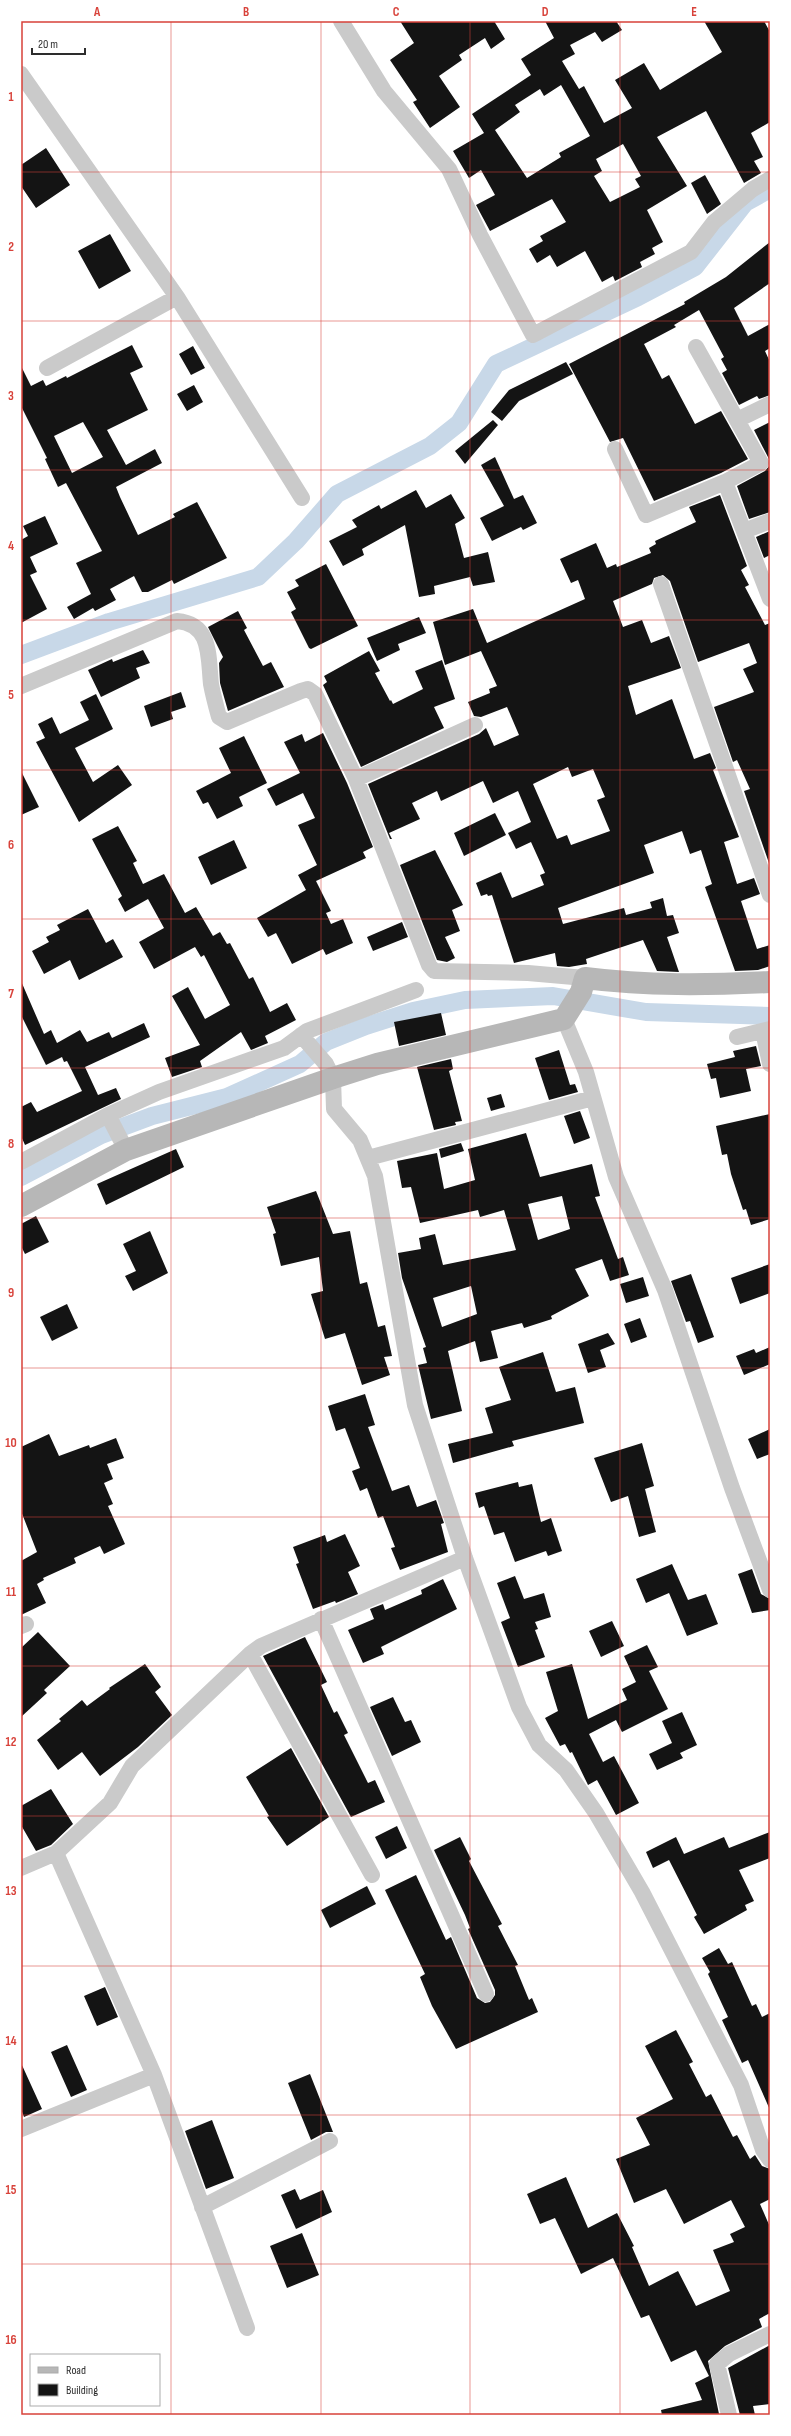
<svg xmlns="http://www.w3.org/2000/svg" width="791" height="2436" viewBox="0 0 791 2436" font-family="'Sofia Sans Condensed',sans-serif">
  <rect width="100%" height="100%" fill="#fff"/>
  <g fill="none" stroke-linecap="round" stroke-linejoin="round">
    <path stroke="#c8d8e8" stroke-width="18" d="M21 655 109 622 258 577 296 541 337 494 430 446 459 423 496 364 638 297 695 267 745 203 770 189
      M21 1177 101 1135 152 1116 227 1097 300 1064 326 1042 366 1026 413 1011 465 1000 553 996 646 1012 770 1016"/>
  </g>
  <path fill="#141414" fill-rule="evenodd" d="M400 21H494L505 39 491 49 485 38 459 55 462 60 439 76 460 107 430 128 413 102 417 100 390 60 414 43Z
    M545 21H616L622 30 602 42 595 32 570 45 575 54 562 61 579 89 584 86 604 123 632 108 615 80 644 63 660 90 722 52 704 21H764L770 32V122L751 133 763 157 754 161 761 173 744 183 706 111 657 137 687 186 647 210 663 242 652 248 655 254 640 262 642 267 615 281 613 276 602 282 585 251 557 267 550 255 537 263 529 249 543 241 540 236 566 222 552 199 490 231 476 205 495 195 481 170 469 178 453 151 484 133 472 114 531 75 521 59 554 38ZM561 85 590 136 559 153 561 157 527 178 495 130 520 112 515 105 540 89 544 96ZM623 144 641 176 635 179 640 187 610 202 594 176 602 171 596 159Z
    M46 148 70 185 36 208 21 186V165Z
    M705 175 721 204 707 214 691 183Z
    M110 234 131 271 99 289 78 251Z
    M770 242V283L734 308 748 336 770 324V348L765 351 770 362V395L759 399 757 396 739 405 722 373 727 370 721 359 724 357 699 310 674 325 676 327 644 344 662 379 669 375 695 424 721 411 748 459 721 473 654 501 623 438 610 442 569 364 685 304 684 302 726 277Z
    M132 345 143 367 130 373 148 410 107 430 126 465 155 449 162 463 116 487 120 497 138 535 175 517 173 514 197 502 227 558 174 584 172 580 148 592H142L134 576 110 589 116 600 95 611 93 608 74 619 67 607 91 594 76 563 102 551 66 483 58 487 45 459 47 458 21 406V366L31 386 43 380 46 386 66 376 67 378ZM83 422 103 457 72 473 54 436Z
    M193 346 205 368 191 375 179 354Z
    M566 362 573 374 519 401 502 421 491 412 509 390Z
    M194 385 203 402 187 411 177 394Z
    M493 420 498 425 465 464 455 451Z
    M770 422V461L754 430Z
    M495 457 514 499 523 495 537 523 523 530 521 527 492 541 480 518 504 506 481 465Z
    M770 465V512L749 519 737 486 765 471Z
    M416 490 426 508 451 494 465 518 455 524 464 558 488 552 495 582 473 586 470 577 434 586 435 594 419 597 405 525 362 549 364 555 343 566 329 541 357 527 352 520 379 505 381 509Z
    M720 495 747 566 741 570 749 585 745 587 765 625 770 623V866L744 791 750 789 737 760 733 762 714 707 754 692 743 669 757 663 749 643 698 662 670 581 663 575 654 578 652 584 613 601 623 627 642 620 651 643 669 636 681 668 628 686 636 715 672 699 694 759 710 753 716 768 713 770 739 837 724 842 737 884 754 878 760 894 741 901 757 949 770 945V966L758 970 735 971 705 887 712 884 701 850 690 854 682 831 644 845 654 873 558 908 563 924 624 908 626 915 652 908 650 902 663 898 667 916 673 915 679 933 667 937 679 972 657 971 643 940 586 959 587 964 569 967 557 966 555 953 514 963 492 895 488 896 487 894 481 896 476 883 501 872 512 898 544 885 540 875 545 873 531 842 516 849 508 833 531 822 518 791 493 803 483 781 441 801 437 791 412 803 420 819 389 833 392 839H390L368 784 479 734 486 728 494 746 519 735 507 707 481 717 474 716 468 702 490 693 489 689 497 686 481 651 445 665 433 622 473 609 487 643 585 599 578 580 571 583 560 559 596 543 607 568 616 564 617 567 651 553 649 548 656 544 655 541 696 522 689 507ZM568 767 572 777 593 769 605 797 597 800 610 831 571 845 567 835 557 839 533 784Z
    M45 516 58 544 30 557 37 572 30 575 47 609 21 623V540L28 536 23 526Z
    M770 531V555L764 558 756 537Z
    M326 564 358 626 311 649 309 648 291 612 296 609 287 592 299 586 295 580Z
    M238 611 247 628 244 630 263 666 271 662 284 687 228 711 220 683 219 663 223 657 208 627Z
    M419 617 426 633 398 644 400 650 377 661 367 638Z
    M143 650 150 663 136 668 140 678 101 697 88 670 112 659 113 662Z
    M369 651 380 671 375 673 390 701 391 700 393 704 423 689 415 671 442 660 455 699 434 707 444 728 361 767 323 685 327 682 324 676Z
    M181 692 186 707 171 712 173 719 151 727 144 706Z
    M96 694 113 729 75 748 93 782 118 765 132 785 79 822 36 742 45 738 38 724 52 717 60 734 89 720 80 702Z
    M323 733 347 783 373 847 363 852 366 858 316 881 331 911 326 913 331 924 343 919 353 943 326 955 323 949 292 964 276 933 268 937 257 918 306 890 298 875 317 865 298 825 315 818 303 793 276 806 267 789 300 773 284 742 302 734 305 742Z
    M244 736 267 783 239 797 243 806 217 819 208 802 203 804 196 791 231 773 219 748Z
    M21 771 39 807 21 815Z
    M495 813 506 835 464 856 454 833Z
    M118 826 137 861 133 863 143 884 164 874 185 913 196 907 213 936 220 932 227 944 230 943 249 979 253 977 270 1012 287 1003 296 1020 265 1036 268 1043 251 1050 241 1032 200 1061 202 1067 172 1077 165 1058 200 1045 172 996 188 987 205 1019 230 1005 204 955 201 957 195 947 154 969 139 942 164 928 148 899 125 912 118 899 122 896 92 839Z
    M234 840 247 868 211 885 198 857Z
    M435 850 463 905 452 910 460 931 445 937 455 958 447 962 437 960 400 865Z
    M88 909 106 943 113 939 123 957 79 980 70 960 44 974 32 951 49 942 46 937 60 930 57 925Z
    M402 922 408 937 373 951 367 937Z
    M21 981 44 1034 51 1030 57 1043 80 1030 87 1042 109 1032 112 1038 144 1023 150 1037 85 1067 98 1095 116 1088 121 1099 25 1145 21 1136V1107L31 1102 37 1112 82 1091 67 1061 64 1062 62 1057 46 1065 21 1015Z
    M441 1013 446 1035 399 1046 394 1022Z
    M756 1046 761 1066 746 1069 751 1091 720 1098 716 1078 711 1079 707 1064 735 1057 733 1051Z
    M559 1050 570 1085 575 1084 578 1092 549 1100 535 1058Z
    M451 1059 453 1069 449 1071 462 1121 455 1122 456 1125 434 1130 417 1067Z
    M501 1094 505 1107 491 1111 487 1098Z
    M580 1111 590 1138 574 1144 564 1116Z
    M770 1114V1219L751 1225 746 1209 743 1210 731 1174 727 1154 722 1155 716 1126Z
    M526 1133 540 1177 592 1164 600 1196 595 1197 618 1259 623 1257 629 1275 610 1281 602 1259 575 1269 589 1296 551 1316 552 1319 524 1328 522 1323 491 1331 498 1358 480 1362 475 1341 448 1351 462 1411 431 1419 418 1365 427 1363 423 1348 426 1347 402 1278 398 1253 421 1249 419 1238 435 1234 443 1265 516 1250 504 1210 480 1217 478 1210 420 1223 411 1187 402 1188 397 1161 437 1153 444 1189 475 1180 468 1149ZM562 1196 570 1229 538 1240 528 1204ZM471 1286 477 1314 442 1327 433 1298Z
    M461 1143 464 1151 441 1158 439 1149Z
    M176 1149 184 1167 106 1205 97 1184Z
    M316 1191 333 1234 350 1231 360 1284 367 1282 378 1327 385 1325 392 1356 384 1357 390 1375 362 1385 345 1333 325 1339 311 1294 323 1291 319 1257 281 1266 273 1234 276 1233 267 1207Z
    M36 1216 49 1242 25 1254 21 1246V1224Z
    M150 1231 168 1273 133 1291 125 1276 136 1271 123 1244Z
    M770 1264V1293L740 1304 731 1278Z
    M691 1274 714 1337 698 1343 690 1321 686 1322 671 1281Z
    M643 1277 649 1296 626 1303 620 1284Z
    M67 1304 78 1328 52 1341 40 1317Z
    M640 1318 647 1337 631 1343 624 1324Z
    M608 1333 615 1344 600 1350 606 1367 588 1373 578 1344Z
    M770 1347V1364L744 1375 736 1356 754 1349 756 1353Z
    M543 1352 556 1392 575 1387 584 1423 512 1441 514 1446 453 1463 448 1444 493 1433 485 1408 511 1400 499 1367Z
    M365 1394 375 1425 368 1427 392 1491 409 1485 417 1507 436 1500 444 1523 441 1524 448 1552 400 1570 391 1548 395 1547 383 1516 378 1518 367 1488 360 1491 352 1471 360 1468 345 1428 336 1431 328 1406Z
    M770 1429V1454L757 1459 748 1439Z
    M49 1434 59 1456 89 1445 90 1448 116 1438 124 1458 107 1464 113 1479 104 1483 113 1504 108 1506 125 1544 104 1554 100 1546 74 1558 76 1563 43 1578 44 1580 37 1584 46 1603 21 1615V1561L37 1552 21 1511V1447Z
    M642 1443 654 1486 645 1489 656 1532 639 1537 628 1496 611 1502 594 1458Z
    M518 1482 519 1487 532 1484 541 1522 551 1518 562 1551 548 1556 546 1551 515 1562 504 1532 494 1535 484 1506 479 1508 475 1493Z
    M345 1534 360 1566 348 1572 358 1594 336 1603 335 1601 313 1609 296 1564 299 1563 293 1547 325 1535 327 1542Z
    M672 1564 688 1600 706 1594 718 1624 687 1636 669 1593 646 1603 636 1579Z
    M752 1569 761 1594 770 1599V1610L752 1613 738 1574Z
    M515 1576 524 1599 544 1593 551 1617 535 1622 538 1629 535 1630 545 1657 518 1667 501 1622 510 1618 497 1583Z
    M443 1579 457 1609 381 1647 384 1654 363 1663 348 1630 374 1619 370 1609 383 1604 385 1610 422 1594 421 1590Z
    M612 1621 624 1646 601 1657 589 1631Z
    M38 1632 70 1666 44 1690 47 1693 21 1717V1648Z
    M305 1637 327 1682 321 1685 334 1713 337 1711 348 1733 344 1735 368 1783 375 1780 385 1802 351 1817 263 1656Z
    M647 1645 658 1667 649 1671 668 1709 622 1732 616 1720 589 1734 603 1762 614 1756 639 1803 616 1815 597 1780 588 1785 572 1752 570 1753 565 1744 560 1746 545 1718 558 1711 546 1672 572 1664 588 1719 627 1700 622 1689 636 1682 624 1656Z
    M145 1664 161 1687 155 1692 172 1715 138 1747 100 1776 82 1752 58 1770 37 1740 61 1721 59 1719 82 1700 87 1706 110 1689 109 1688Z
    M393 1697 405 1722 411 1720 421 1742 392 1756 370 1707Z
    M682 1712 697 1745 680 1753 683 1758 657 1770 649 1754 672 1743 662 1721Z
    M291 1748 329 1817 287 1846 267 1817 269 1816 246 1777Z
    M51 1789 73 1824 51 1845 36 1851 21 1825V1806Z
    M397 1826 407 1848 386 1859 375 1837Z
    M770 1832V1858L739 1870 754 1901 745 1905 747 1910 704 1934 694 1917 697 1915 669 1860 653 1868 646 1852 676 1837 684 1854 724 1837 729 1848Z
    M460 1837 471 1859 469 1861 502 1924 498 1926 518 1965 515 1966 529 2000 532 1998 538 2012 456 2049 432 2006 420 1977 425 1974 385 1890 416 1875 446 1940 451 1937 477 1998 485 2003 490 2002 495 1995V1990L468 1929 470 1928 465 1915 434 1850Z
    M367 1886 376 1904 330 1928 321 1910Z
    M719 1948 728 1964 732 1962 752 2006 756 2004 762 2017 770 2013V2110L748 2060 742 2063 722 2020 728 2017 708 1974 710 1972 702 1958Z
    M105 1987 118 2017 97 2026 84 1996Z
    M676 2030 693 2062 689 2064 706 2097 711 2094 733 2137 737 2135 750 2159 755 2155 762 2166 770 2169V2199L760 2204 770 2227V2313L759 2319 762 2327 725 2346 708 2361 719 2414 716 2415H662L661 2410 702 2400 695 2383 709 2376 696 2350 671 2362 649 2315 641 2318 613 2258 581 2274 555 2218 540 2224 527 2194 566 2177 588 2228 617 2213 634 2246 632 2247 649 2286 678 2271 696 2306 730 2291 713 2250 734 2242 730 2234 745 2227 731 2200 684 2224 666 2189 634 2203 616 2159 650 2145 636 2118 673 2099 645 2046Z
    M67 2045 87 2090 71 2097 51 2052Z
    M21 2063 42 2109 24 2117 21 2109Z
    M310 2074 333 2132H326L311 2140 288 2083Z
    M212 2120 234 2178 206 2189 185 2131Z
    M295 2189 300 2200 323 2190 332 2212 296 2229 281 2195Z
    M302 2233 319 2275 287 2288 270 2246Z
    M770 2345V2404L753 2406 755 2415H740L728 2368Z"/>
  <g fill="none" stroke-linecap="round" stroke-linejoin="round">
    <path stroke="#cacaca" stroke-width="16" d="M341 21 384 91 449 169 480 235 533 335 691 252 714 222 753 189 770 179
      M21 74 177 297 302 498
      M47 368 177 297
      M737 420 770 404
      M615 449 646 515 725 482 761 463 696 347
      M725 482 770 599
      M744 531 770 521
      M661 584 770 895
      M21 686 177 621C212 624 208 657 211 684 213 695 216 706 219 717L227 722 301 691 308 689 315 694 356 779 429 965 434 971 528 973 585 978
      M356 779 475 725
      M564 1019 586 1072 616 1177 665 1290 732 1488 770 1590
      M763 1031 770 1064
      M301 1035 326 1064 333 1078 334 1109 360 1140 375 1176 415 1405 465 1558 519 1707 539 1745 566 1770 596 1813 642 1892 741 2085 763 2150 770 2160
      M737 1037 770 1029
      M108 1115 126 1150
      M368 1158 593 1098
      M21 1162 108 1115 159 1092 284 1048 307 1031 416 990
      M321 1619 486 1994
      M21 1626 26 1624
      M250 1654 372 1875
      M56 1853 154 2075 247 2328
      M21 1868 56 1853 110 1803 132 1766 250 1654 261 1646 465 1558
      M21 2129 154 2075
      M202 2207 330 2141
      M729 2415 717 2364 729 2354 770 2334"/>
    <path stroke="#b7b7b7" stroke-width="22" d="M21 1206 126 1150 333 1078 377 1064 564 1019 581 992 585 978C648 986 707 985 770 982"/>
  </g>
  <path fill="none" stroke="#d8423a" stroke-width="1" stroke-opacity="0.55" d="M171 21V2415M321 21V2415M470 21V2415M620 21V2415M21 172H770M21 321H770M21 470H770M21 620H770M21 770H770M21 919H770M21 1068H770M21 1218H770M21 1368H770M21 1517H770M21 1666H770M21 1816H770M21 1966H770M21 2115H770M21 2264H770"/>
  <rect width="791" height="2436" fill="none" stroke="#ffffff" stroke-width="44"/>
  <rect x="30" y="2354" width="130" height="52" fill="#ffffff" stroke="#ababab"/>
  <rect x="38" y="2367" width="20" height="6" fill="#b7b7b7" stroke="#ababab"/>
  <text x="66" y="2374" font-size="12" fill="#2d2d2d">Road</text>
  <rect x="38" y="2384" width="20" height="12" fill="#141414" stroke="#ababab"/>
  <text x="66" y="2394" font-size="12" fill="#2d2d2d">Building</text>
  <path d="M32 48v6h53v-6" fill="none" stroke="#2d2d2d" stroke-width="2"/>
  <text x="38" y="48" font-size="12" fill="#2d2d2d" stroke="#ffffff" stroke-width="3" paint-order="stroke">20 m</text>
  <rect x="22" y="22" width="747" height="2392" fill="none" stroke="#d8423a" stroke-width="1.5"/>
  <g font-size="13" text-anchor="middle" font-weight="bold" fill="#d8423a">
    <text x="97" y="16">A</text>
    <text x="246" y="16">B</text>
    <text x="396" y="16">C</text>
    <text x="545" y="16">D</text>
    <text x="694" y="16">E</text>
    <text x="11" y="101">1</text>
    <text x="11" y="251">2</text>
    <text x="11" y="400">3</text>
    <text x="11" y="550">4</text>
    <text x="11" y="699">5</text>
    <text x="11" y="849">6</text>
    <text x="11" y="998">7</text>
    <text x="11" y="1148">8</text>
    <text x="11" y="1297">9</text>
    <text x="11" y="1447">10</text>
    <text x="11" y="1596">11</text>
    <text x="11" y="1746">12</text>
    <text x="11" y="1895">13</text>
    <text x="11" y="2045">14</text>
    <text x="11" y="2194">15</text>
    <text x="11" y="2344">16</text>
  </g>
</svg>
